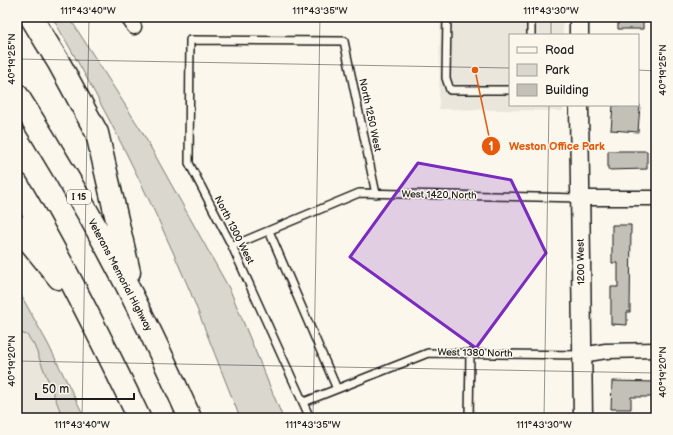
<svg xmlns="http://www.w3.org/2000/svg" width="673" height="435" viewBox="0 0 673 435" font-family="'Balsamiq Sans',sans-serif">
  <rect width="100%" height="100%" fill="#fbf7ec"/>
  <filter id="ink" filterUnits="userSpaceOnUse"><feTurbulence type="fractalNoise" baseFrequency=".025" numOctaves="2"/><feDisplacementMap in="SourceGraphic" scale="8" xChannelSelector="R" yChannelSelector="G"/><feConvolveMatrix kernelMatrix="1 2 1 2 8 2 1 2 1" color-interpolation-filters="sRGB"/></filter>
  <g filter="url(#ink)">
    <path fill="#eae6dc" d="M421 17H563V35H510V105H563V111L439 109 440 19H421Z
      M17 318 35 347 62 418H17Z"/>
    <path fill="#dad7ce" stroke="#7b7a75" d="M52 17H69L141 130 230 290 283 418H240C223 376 207 333 190 291 150 197 104 105 52 17Z
      M17 288 48 344 85 418H63L34 345 27 335 17 332Z"/>
    <path fill="#c3c0b8" stroke="#1c1c1c" d="M618 17H643V29H618Z
      M613 105H640L638 132 611 130Z
      M608 151H647V169L608 170Z
      M612 225H631L630 312H627V325L611 324V287H618V263H612Z
      M612 381 656 382V397H631V409H611Z"/>
    <g fill="none" stroke-linecap="round" stroke-linejoin="round">
      <defs>
        <path id="service" d="M447 17 446 78 450 90H510
          M531 35V17
          M269 231 337 389
          M232 246 359 193 580 198
          M304 402 428 353 582 355
          M310 418 232 246 189 163 190 40 344 41 376 194
          M469 418 470 353"/>
        <path id="minor" d="M128 17 134 27
          M580 198H656
          M582 355 606 351 656 350"/>
        <path id="tertiary" d="M579 17V35
          M579 105 583 418"/>
        <path id="motorway" d="M31 17 59 63 97 133 129 272
          M17 95C83 198 141 306 190 418
          M17 184C62 260 101 338 139 418
          M17 226 59 278"/>
      </defs>
      <use href="#service" stroke="#1c1c1c" stroke-width="10"/>
      <use href="#minor" stroke="#1c1c1c" stroke-width="17"/>
      <use href="#tertiary" stroke="#1c1c1c" stroke-width="21"/>
      <use href="#motorway" stroke="#1c1c1c" stroke-width="25"/>
      <use href="#service" stroke="#fbf7ec" stroke-width="7"/>
      <use href="#minor" stroke="#fbf7ec" stroke-width="14"/>
      <use href="#tertiary" stroke="#fbf7ec" stroke-width="18"/>
      <use href="#motorway" stroke="#fbf7ec" stroke-width="22"/>
    </g>
  </g>
  <path fill="#7b2cbf" fill-opacity="0.2" stroke="#7b2cbf" stroke-width="3" stroke-linejoin="round" d="M418 163 511 180 546 253 476 348 350 257Z"/>
  <path fill="none" stroke="#1c1c1c" stroke-width="1" stroke-opacity="0.45" d="M551 35V17M17 59 510 68M638 70 656 71M17 361 656 373M82 418 89 17M313 418 320 17M544 418 549 105"/>
  <g text-anchor="middle" dominant-baseline="central" stroke-width="3" stroke-linejoin="round" paint-order="stroke">
    <rect fill="#fbf7ec" stroke="#5f5e5a" stroke-width="1" x="67" y="190" width="24" height="14" rx="3"/>
    <g font-size="9" font-weight="bold" fill="#1c1c1c">
      <text x="79" y="197">I 15</text>
    </g>
    <g font-size="10" fill="#1c1c1c" stroke="#fbf7ec">
      <text transform="translate(370 115) rotate(78)">North 1250 West</text>
      <text transform="translate(439 195) rotate(1)">West 1420 North</text>
      <text transform="translate(234 230) rotate(63)">North 1300 West</text>
      <text transform="translate(581 262) rotate(-91)">1200 West</text>
      <text transform="translate(120 275) rotate(62)">Veterans Memorial Highway</text>
      <text transform="translate(475 353) rotate(1)">West 1380 North</text>
    </g>
  </g>
  <path fill="none" stroke="#e8590c" stroke-width="1.5" d="M475 70L491 146"/>
  <g fill="#e8590c" stroke="#fbf7ec" stroke-width="1.5">
    <circle cx="475" cy="70" r="4"/>
    <circle cx="491" cy="146" r="10"/>
  </g>
  <g font-size="12" text-anchor="middle" font-weight="bold" fill="#fff">
    <text x="491" y="150">1</text>
  </g>
  <g font-size="11" text-anchor="middle" font-weight="bold" fill="#e8590c" stroke="#fbf7ec" stroke-width="3" stroke-linejoin="round" paint-order="stroke">
    <text x="557" y="150">Weston Office Park</text>
  </g>
  <rect width="673" height="435" fill="none" stroke="#fbf7ec" stroke-width="44"/>
  <rect x="509" y="34" width="130" height="72" fill="#fbf7ec" stroke="#a29f99"/>
  <rect x="517" y="47" width="20" height="6" fill="#fbf7ec" stroke="#a29f99"/>
  <text x="545" y="54" font-size="12" fill="#1c1c1c">Road</text>
  <rect x="517" y="64" width="20" height="12" fill="#dad7ce" stroke="#a29f99"/>
  <text x="545" y="74" font-size="12" fill="#1c1c1c">Park</text>
  <rect x="517" y="84" width="20" height="12" fill="#c3c0b8" stroke="#a29f99"/>
  <text x="545" y="94" font-size="12" fill="#1c1c1c">Building</text>
  <path d="M36 393v6h98v-6" fill="none" stroke="#1c1c1c" stroke-width="2"/>
  <text x="42" y="393" font-size="12" fill="#1c1c1c" stroke="#fbf7ec" stroke-width="3" paint-order="stroke">50 m</text>
  <rect x="22" y="22" width="629" height="391" fill="none" stroke="#1c1c1c" stroke-width="1.5"/>
  <g font-size="10" text-anchor="middle" fill="#1c1c1c">
    <text x="88" y="14">111°43'40"W</text>
    <text x="320" y="14">111°43'35"W</text>
    <text x="551" y="14">111°43'30"W</text>
    <text transform="translate(11 59) rotate(-90)" y="4">40°19'25"N</text>
    <text transform="translate(662 70) rotate(-90)" y="4">40°19'25"N</text>
    <text transform="translate(11 361) rotate(-90)" y="4">40°19'20"N</text>
    <text transform="translate(662 372) rotate(-90)" y="4">40°19'20"N</text>
    <text x="82" y="428">111°43'40"W</text>
    <text x="313" y="428">111°43'35"W</text>
    <text x="544" y="428">111°43'30"W</text>
  </g>
</svg>
